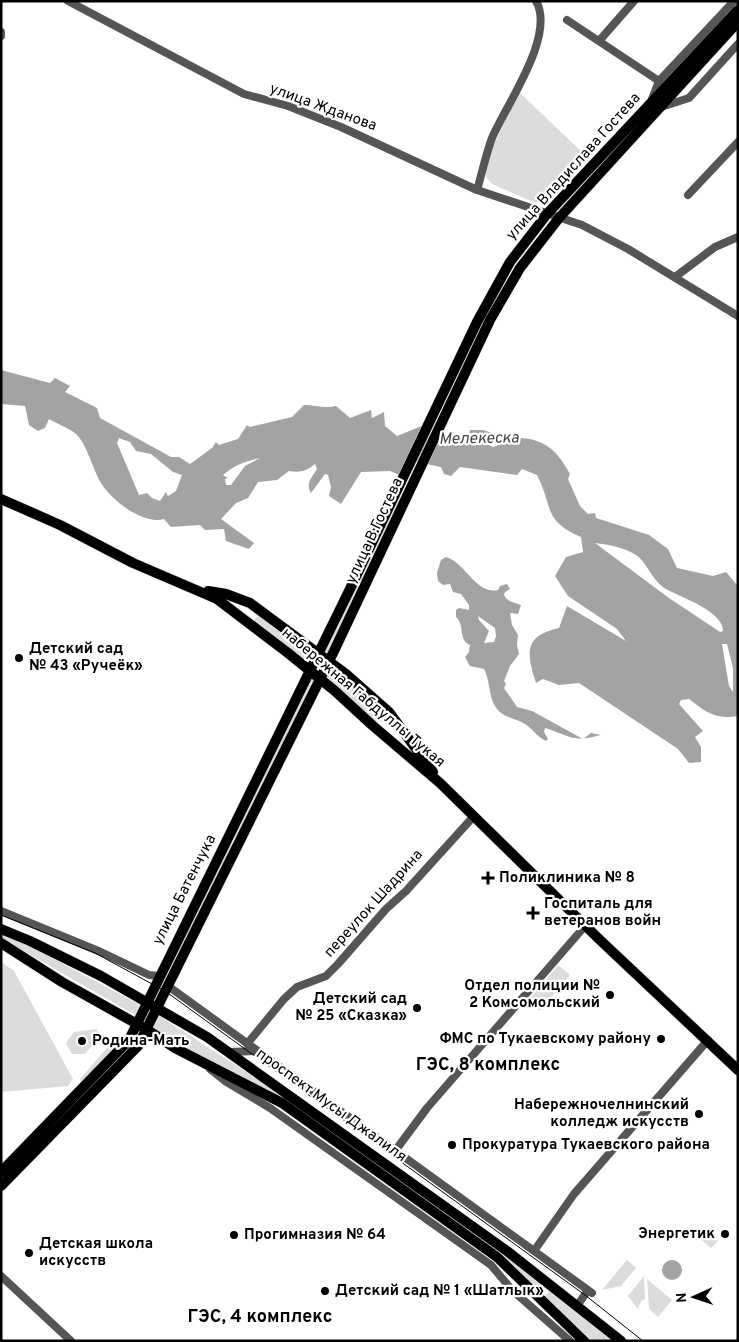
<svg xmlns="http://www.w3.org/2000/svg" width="739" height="1342" viewBox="0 0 739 1342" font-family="Overpass,sans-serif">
  <rect width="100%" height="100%" fill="#fff"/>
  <path fill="#dcdcdc" d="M518 91 585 155 547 191 541 202 536 203 492 184 486 177 485 165Z
    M400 497 402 498 328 656 325 653Z
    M261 615 316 655 310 666 254 623V619Z
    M330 667 385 713 382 722H375L325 678Z
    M312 677 316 680 238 838 234 836Z
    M233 843 234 845 162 987 159 985 230 844Z
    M1 934 39 951 140 1005 135 1015 1 938Z
    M1 962 14 971 73 1079 68 1086 1 1092Z
    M558 965 570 975 540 1011 528 1001Z
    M159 1016 275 1090 501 1252 534 1277 541 1285 538 1291 281 1098 180 1046 153 1028Z
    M97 1029 100 1036 85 1054H72L66 1043 74 1032Z
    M112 1042 115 1053 83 1085 80 1079Z
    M712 1226 715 1232 712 1236 718 1241 711 1248 700 1239Z
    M627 1260 636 1268 621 1286 602 1290Z
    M644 1276 645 1299 641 1301 638 1309 628 1296Z
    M647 1279 672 1300 658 1317 649 1309Z
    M548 1292H550L612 1341H590L545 1297Z"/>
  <path fill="#a3a3a3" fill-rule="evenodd" d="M1 370 50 383 55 378 70 386 65 392 97 408 100 418 171 457H179L190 464 212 448 216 442 219 445 238 439 247 425 250 427 292 417 304 405C315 405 326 409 336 406L350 418 371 410 372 418 384 412 385 426 397 436 429 423 431 437C447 441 454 442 469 435L470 430H483L498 435 496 438 487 436 482 438 484 443 493 447 501 444 505 438C538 436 554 444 570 474L568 479 580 506 588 514 595 513 596 518 649 535 668 549 677 568 713 576 726 572 737 585 738 716C717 720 705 712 689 699L681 700 679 704 703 731 695 737 701 747V762L689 763 678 749 579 683 559 685 543 679 536 683C526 652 524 636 559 628L567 606 626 641 617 629 568 596 555 576 566 557 583 552 581 537C542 520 554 508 537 475L522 469 517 475 460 467 451 476 444 474 441 467 412 461 406 478 390 471 361 472 341 504 329 496 331 487 328 475 325 474 311 493C305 484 312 477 317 469L315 464C307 471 300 473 289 471L277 480 258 482 248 498 236 503 221 519 254 543 249 549 226 541 224 529 205 530 200 525 171 527 164 519C143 525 111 500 101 483 93 470 87 444 76 434 69 428 57 424 49 419L45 428 38 431 29 425 25 406 1 404ZM119 438 130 442 136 451 151 454 173 472 182 475 176 491 168 496 166 492 160 501 152 498 147 493 139 495 117 443ZM260 458 245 466 231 485H226L225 479 228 478 223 475C234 465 246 461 260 458ZM595 543C610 545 623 547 636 555 647 562 652 581 666 589 682 598 723 611 723 631L720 632 669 598ZM722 644H727L733 668V692L729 686Z
    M446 557C466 563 476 595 498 590L500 586 507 584 510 589 505 592 504 595C509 603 513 602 521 605L518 614 510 613 512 625 518 635 517 645 519 654 510 666 504 681 506 684 504 688 517 707 532 711 583 739 591 733 601 735C572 743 571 736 545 728L544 732 548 739 546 741C537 737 533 729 525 724 517 719 507 718 500 712 488 702 491 682 484 669L470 666 465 657 469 652 470 645C458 640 465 625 456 617V610L459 608 469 610V605L461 594 453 592 450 584 443 585 438 581 437 573 441 560ZM478 616 495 628 496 636 494 642 484 643 489 631 479 620Z
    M662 1270a10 10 0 1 1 20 0a10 10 0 1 1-20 0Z"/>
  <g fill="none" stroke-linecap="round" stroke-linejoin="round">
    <defs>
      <path id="major" d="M1 499 60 525 133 563 217 599 288 653 335 691 372 725 440 783 600 940 738 1070
        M208 591 226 594 250 603 346 674 389 712 433 772
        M1 929 30 941 101 976 207 1037 507 1251 621 1341
        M1 943 62 982 146 1029 175 1048 282 1103 497 1257 584 1341
        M1 1172 129 1040 350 589 477 322 510 262 547 214 738 10
        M1 1186 138 1046 334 651 490 320 520 268 559 218 738 22"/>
    </defs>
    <use href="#major" stroke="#dbdbdb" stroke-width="11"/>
    <path stroke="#555" stroke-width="8" d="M68 1 244 94 288 106 341 127 477 190 582 225 628 249 738 316
      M567 20 659 81
      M1 32V36
      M599 41 634 1
      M652 99 659 81 734 1
      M661 107 689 98 738 44
      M477 190C482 173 486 154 492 138 506 105 556 36 536 1
      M688 195 738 142
      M675 277 715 247 738 237
      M1 911 101 952 149 975 159 976
      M168 986 592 1293
      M247 1044 284 999 297 987 326 976 338 964 386 909 406 891 474 816
      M229 1052 257 1051
      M210 1069 225 1081 270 1108 491 1265 512 1290 570 1341
      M395 1151 427 1108 585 926
      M534 1251 574 1194 708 1040
      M1 1276 71 1341
      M577 1306 588 1290"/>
    <use href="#major" stroke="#000" stroke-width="10"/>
    <path stroke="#000" stroke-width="1" d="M1 915 95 953 165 991 585 1295 643 1341"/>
  </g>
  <g fill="#000" stroke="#fff" stroke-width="2">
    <circle cx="19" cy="658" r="5"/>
    <path d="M485.5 870.5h5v5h5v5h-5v5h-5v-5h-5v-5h5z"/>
    <path d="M530.5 905.5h5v5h5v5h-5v5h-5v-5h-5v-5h5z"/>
    <circle cx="610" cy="995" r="5"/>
    <circle cx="417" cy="1008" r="5"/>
    <circle cx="661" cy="1039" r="5"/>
    <circle cx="82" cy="1041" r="5"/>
    <circle cx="699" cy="1114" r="5"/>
    <circle cx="452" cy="1145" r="5"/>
    <circle cx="725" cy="1234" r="5"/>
    <circle cx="234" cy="1235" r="5"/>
    <circle cx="29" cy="1253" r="5"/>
    <circle cx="325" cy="1291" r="5"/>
  </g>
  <g text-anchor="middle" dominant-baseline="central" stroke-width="4.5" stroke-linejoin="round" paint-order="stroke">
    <g font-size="15" fill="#000" stroke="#fff">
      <text transform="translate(323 108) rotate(20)">улица Жданова</text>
      <text transform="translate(574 167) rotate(-48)">улица Владислава Гостева</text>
      <text transform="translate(375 531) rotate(-65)">улица В.Гостева</text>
      <text transform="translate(363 698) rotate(40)">набережная Габдуллы Тукая</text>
      <text transform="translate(185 890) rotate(-63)">улица Батенчука</text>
      <text transform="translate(374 904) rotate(-48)">переулок Шадрина</text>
      <text transform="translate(331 1106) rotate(36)">проспект Мусы Джалиля</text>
    </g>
    <g font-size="15" font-weight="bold" fill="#000" stroke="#fff" text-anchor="start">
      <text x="29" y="649">Детский сад<tspan x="29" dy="17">№ 43 «Ручеёк»</tspan></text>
      <text x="499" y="878">Поликлиника № 8</text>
      <text x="544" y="904">Госпиталь для<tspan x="544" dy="17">ветеранов войн</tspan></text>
      <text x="600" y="986" text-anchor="end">Отдел полиции №<tspan x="600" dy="17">2 Комсомольский</tspan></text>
      <text x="407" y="999" text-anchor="end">Детский сад<tspan x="407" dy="17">№ 25 «Сказка»</tspan></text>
      <text x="651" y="1039" text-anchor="end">ФМС по Тукаевскому району</text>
      <text x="92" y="1041">Родина-Мать</text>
      <text x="689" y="1105" text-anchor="end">Набережночелнинский<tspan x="689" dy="17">колледж искусств</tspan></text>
      <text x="462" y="1145">Прокуратура Тукаевского района</text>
      <text x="715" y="1234" text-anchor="end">Энергетик</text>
      <text x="244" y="1235">Прогимназия № 64</text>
      <text x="39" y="1244">Детская школа<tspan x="39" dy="17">искусств</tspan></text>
      <text x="335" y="1291">Детский сад № 1 «Шатлык»</text>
    </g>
    <g font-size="16" font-style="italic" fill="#444" stroke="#fff">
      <text transform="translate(479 439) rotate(-1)">Мелекеска</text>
    </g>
    <g font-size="18" font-weight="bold" fill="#000" stroke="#fff">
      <text x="488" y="1065">ГЭС, 8 комплекс</text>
      <text x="260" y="1317">ГЭС, 4 комплекс</text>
    </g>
  </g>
  <rect width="739" height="1342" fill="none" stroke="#000000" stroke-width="5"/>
  <g transform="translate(694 1297) rotate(267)" stroke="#ffffff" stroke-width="4" paint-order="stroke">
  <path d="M0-4L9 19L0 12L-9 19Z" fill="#000000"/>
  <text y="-8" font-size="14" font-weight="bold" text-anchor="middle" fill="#000000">N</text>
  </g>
</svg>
